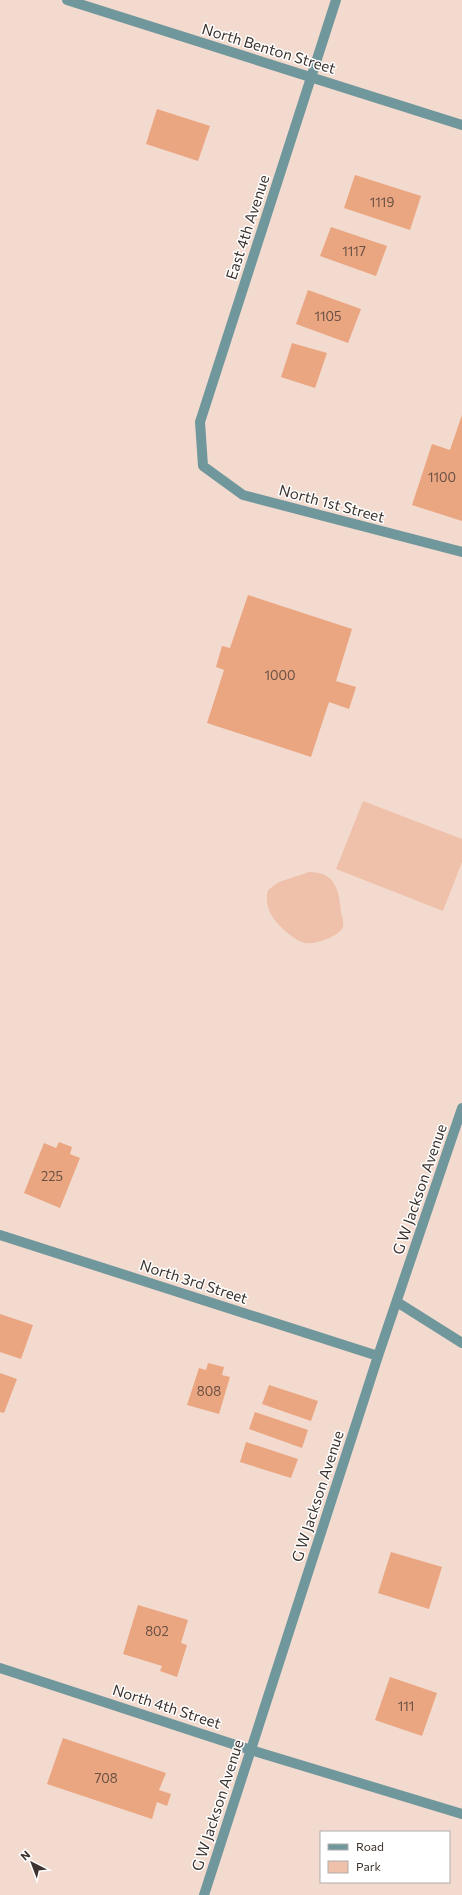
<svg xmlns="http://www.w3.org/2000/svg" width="462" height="1895" viewBox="0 0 462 1895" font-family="Commissioner,sans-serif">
  <rect width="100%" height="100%" fill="#f3dace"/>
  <path fill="#efc1aa" d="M363 801 462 839V862L443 911 336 869Z
    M309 872C335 872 339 889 341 912 342 916 344 923 343 927 339 937 314 945 305 943 297 941 288 934 282 928 271 918 264 905 268 890L279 882Z"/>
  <path fill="#eaa581" d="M157 109 210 126 198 161 146 144Z
    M355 175 421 196 410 230 344 208Z
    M331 227 387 246 376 276 320 256Z
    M308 290 361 309 348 343 296 324Z
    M292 343 327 353 315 388 281 377Z
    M462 415V521L412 505 432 444 450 450Z
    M248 595 352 629 336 681 356 687 349 709 329 702 311 757 207 723 224 670 216 667 222 646 230 648Z
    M59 1142 72 1147 70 1154 80 1158 60 1208 24 1193 44 1143 56 1148Z
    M0 1314 33 1325 21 1359 0 1352Z
    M208 1363 224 1367 222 1375 230 1377 219 1414 187 1405 199 1368 206 1370Z
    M0 1373 17 1379 4 1413 0 1412Z
    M269 1385 318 1401 311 1421 262 1404Z
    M255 1412 308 1430 302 1448 249 1429Z
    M246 1442 298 1459 291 1478 240 1462Z
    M391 1552 442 1567 429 1609 378 1593Z
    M138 1605 188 1620 181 1643 187 1645 177 1677 160 1671 162 1666 123 1654Z
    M390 1677 437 1693 422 1736 375 1720Z
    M63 1738 166 1773 159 1790 171 1794 167 1806 157 1802 152 1819 47 1784Z"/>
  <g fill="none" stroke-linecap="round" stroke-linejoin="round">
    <path stroke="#70979c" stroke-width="10" d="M67 0 462 125
      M336 0 200 422 203 466 243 495 462 552
      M0 1235 378 1356
      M397 1302 462 1343
      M0 1668 251 1750 462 1814
      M204 1895 378 1356 462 1108"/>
  </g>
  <g text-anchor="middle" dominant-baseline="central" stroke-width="3" stroke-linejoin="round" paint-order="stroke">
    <g font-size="13" fill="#685043">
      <text x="382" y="202">1119</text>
      <text x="354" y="251">1117</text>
      <text x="328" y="316">1105</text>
      <text x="442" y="477">1100</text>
      <text x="280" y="675">1000</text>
      <text x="52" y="1176">225</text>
      <text x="209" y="1391">808</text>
      <text x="157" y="1631">802</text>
      <text x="406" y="1706">111</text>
      <text x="106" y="1778">708</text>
    </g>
    <g font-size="15" fill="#3d332e" stroke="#fff">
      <text transform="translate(269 48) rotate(17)">North Benton Street</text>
      <text transform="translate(247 227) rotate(-72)">East 4th Avenue</text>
      <text transform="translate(332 503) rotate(15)">North 1st Street</text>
      <text transform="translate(419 1189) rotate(-71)">G W Jackson Avenue</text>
      <text transform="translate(194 1281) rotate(18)">North 3rd Street</text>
      <text transform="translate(317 1496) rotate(-72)">G W Jackson Avenue</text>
      <text transform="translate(167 1706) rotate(18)">North 4th Street</text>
      <text transform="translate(217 1805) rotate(-72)">G W Jackson Avenue</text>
    </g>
  </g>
  <rect x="320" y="1831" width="130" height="52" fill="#ffffff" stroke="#b1adab"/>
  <rect x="328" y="1844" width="20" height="6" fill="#70979c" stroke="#b1adab"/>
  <text x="356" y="1851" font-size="12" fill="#3d332e">Road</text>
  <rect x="328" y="1861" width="20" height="12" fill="#efc1aa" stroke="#b1adab"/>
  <text x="356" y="1871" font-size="12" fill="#3d332e">Park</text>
  <g transform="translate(32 1863) rotate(318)" stroke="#ffffff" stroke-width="3" paint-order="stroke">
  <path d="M0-3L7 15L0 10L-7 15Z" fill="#3d332e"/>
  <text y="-6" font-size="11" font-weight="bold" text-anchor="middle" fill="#3d332e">N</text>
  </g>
</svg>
